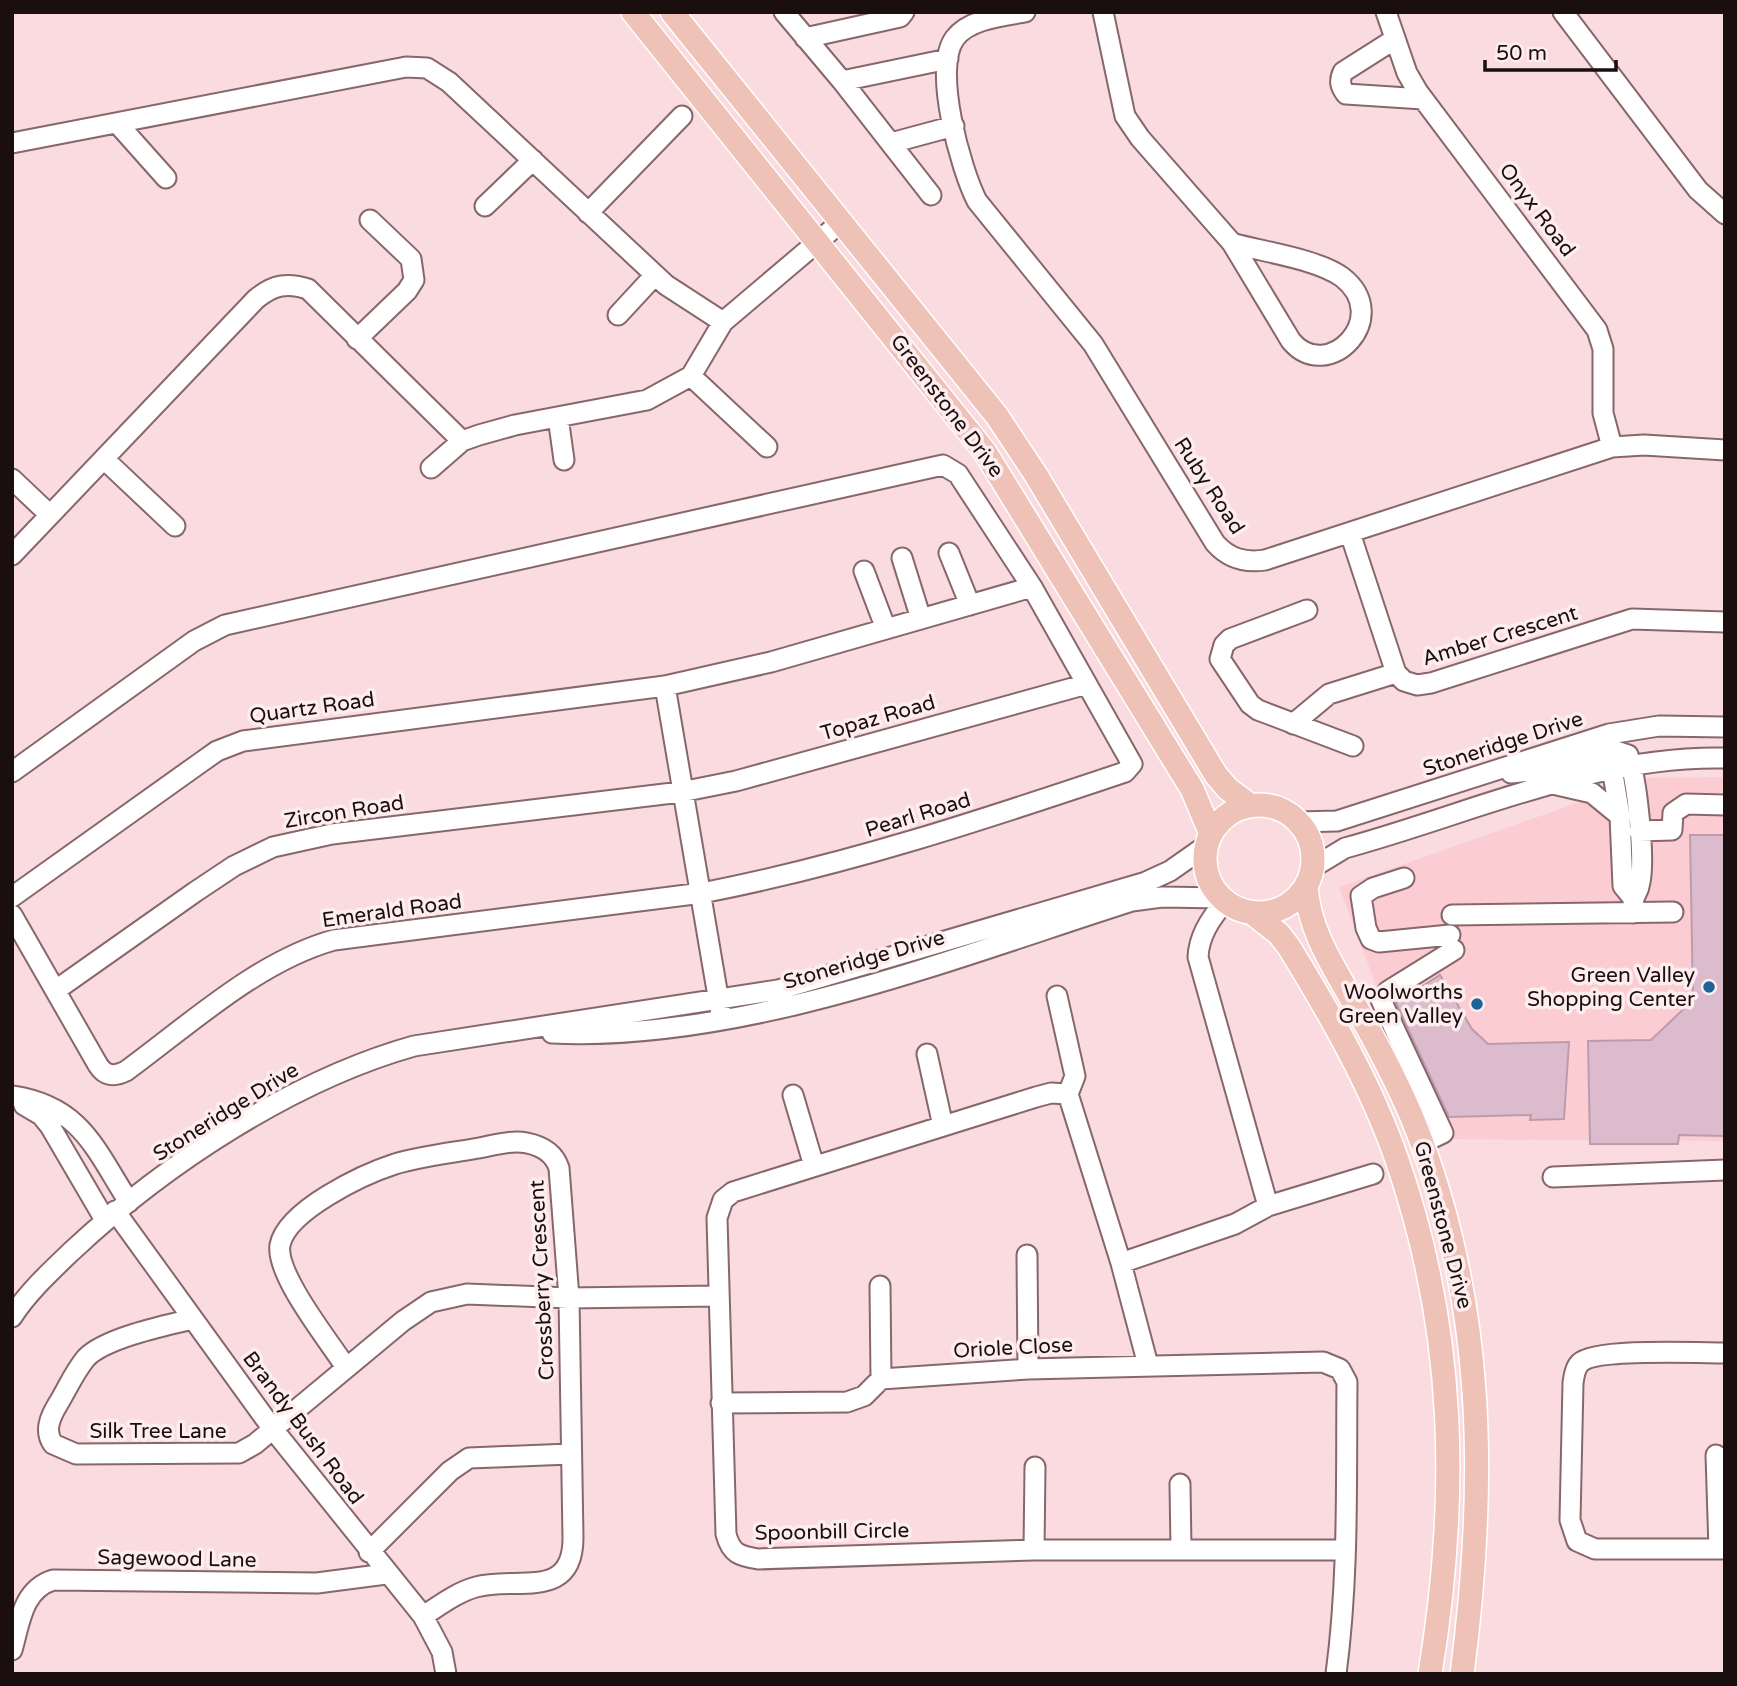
<svg xmlns="http://www.w3.org/2000/svg" width="1737" height="1686" viewBox="0 0 1737 1686" font-family="'Varela Round',sans-serif">
  <rect width="100%" height="100%" fill="#fadbdf"/>
  <path fill="#fbcdd2" d="M1725 777V1141L1434 1139 1339 887 1648 778Z"/>
  <path fill="#dcbbcc" stroke="#bc9cac" stroke-width="2" d="M1690 835H1725V1136L1679 1135 1678 1144H1590L1588 1041 1651 1040 1693 1000Z
    M1440 975 1472 1029 1488 1044 1569 1042 1564 1119 1530 1120 1531 1115 1449 1117 1396 1003Z"/>
  <g fill="none" stroke-linecap="round" stroke-linejoin="round">
    <defs>
      <path id="minor" d="M784 12 842 81 931 195
        M1025 12C1003 16 969 19 955 38 932 68 961 170 977 201L1093 344 1215 543C1229 559 1245 563 1265 560L1612 447 1644 445 1725 450
        M1103 12 1125 116 1140 138 1232 243 1291 341C1328 385 1394 317 1342 277 1317 259 1263 252 1232 243
        M1386 12 1407 73 1418 92 1597 330 1603 349V413L1612 447
        M1563 12 1698 190 1725 214
        M805 38 900 17 904 12
        M1395 39 1343 72C1339 81 1340 86 1346 94L1423 99
        M842 81 948 59
        M117 123 166 178
        M12 143 406 67 427 68 449 82 666 285 723 322
        M891 143 954 126
        M485 206 533 160
        M588 213 682 116
        M618 315 655 275
        M357 339 407 291 414 280 411 259 370 220
        M691 376 723 322 841 222
        M558 417 564 460
        M104 459 175 526
        M431 468 462 441 479 435 515 425 647 400 691 376 767 447
        M12 479 50 515
        M1350 533 1396 673 1404 681 1417 685 1431 683 1632 619 1725 622
        M949 553 970 605
        M12 555 256 299C273 285 287 282 308 289L462 441
        M902 558 921 619
        M864 571 886 629
        M1307 610 1230 639 1224 645 1220 659 1250 704 1258 710 1353 746
        M665 686 721 1014
        M1293 724 1329 694 1396 673
        M1612 768 1620 816 1623 886 1632 897
        M12 772 194 641 225 625 943 465 958 474 1032 587 1132 764 1125 772C985 819 847 865 702 893L334 940C258 961 189 1025 126 1071 114 1077 105 1076 98 1065L12 915
        M1511 773 1539 770 1616 751 1628 755C1637 779 1645 857 1640 882 1638 897 1632 892 1633 913
        M1557 785 1592 793 1620 816
        M1299 822 1337 821 1609 734 1659 726 1725 727
        M1639 831 1672 830 1673 813 1686 804 1725 805
        M1312 868 1345 848C1470 814 1594 755 1725 758
        M1404 878 1373 888 1361 896 1366 928 1371 939 1379 942 1450 935
        M12 897 200 763 217 751 243 741 665 686 771 662 1032 587
        M1226 901C1211 917 1199 935 1198 957L1268 1206
        M1452 915 1673 912
        M56 990 195 892 234 866 273 847 332 834 681 792 736 781 1087 684
        M1057 996 1075 1076 1068 1094
        M552 1033C742 1042 953 958 1132 901L1162 897 1222 898
        M927 1054 943 1126
        M793 1095 814 1166
        M12 1096C81 1106 95 1149 129 1202
        M24 1105 41 1115 50 1126 105 1220
        M1422 1143 1443 1133 1381 1000 1388 991 1454 950
        M1553 1177 1725 1170
        M115 1211 272 1428 423 1616 442 1652 446 1674
        M1027 1255 1028 1369
        M1121 1263 1235 1224 1268 1206 1373 1174
        M12 1317C28 1292 52 1270 73 1250 165 1164 293 1080 414 1046L778 990 1146 882 1170 871 1207 845
        M193 1319C167 1325 105 1338 86 1358 75 1371 67 1389 58 1404 50 1417 44 1431 53 1444L76 1454 239 1453 255 1444 403 1321 431 1302 467 1294 569 1298 717 1296
        M1725 1353C1699 1353 1595 1348 1580 1363 1575 1368 1574 1376 1573 1383L1570 1520 1577 1541 1595 1549H1725
        M1148 1365 1121 1263 1068 1094 1051 1093 1036 1097 733 1192 723 1200 717 1218 726 1534C731 1554 740 1556 758 1559L1034 1550H1345
        M345 1366C329 1341 275 1274 280 1245 287 1210 364 1174 395 1164 423 1156 451 1153 479 1148 495 1145 511 1140 527 1143 542 1146 554 1153 559 1168L569 1298 573 1538C573 1601 517 1576 476 1587 457 1592 439 1606 423 1616
        M881 1379 1028 1369 1323 1362 1340 1369 1347 1382C1346 1479 1349 1577 1336 1674
        M721 1403 847 1402 864 1396 881 1379 880 1286
        M1716 1455 1719 1549
        M1180 1484 1181 1549
        M1034 1550 1035 1467
        M369 1552 450 1471 469 1458 570 1454
        M12 1650C20 1623 22 1590 53 1580L317 1583 386 1574"/>
      <path id="major" d="M633 12 985 452 1192 789 1211 834
        M672 12 997 416 1036 475 1216 775 1228 789 1251 806
        M1205 859a54 54 0 1 1 108 0a54 54 0 1 1-108 0Z
        M1306 886C1309 932 1334 967 1356 1007 1376 1042 1395 1078 1411 1115 1486 1296 1487 1483 1462 1674
        M1251 912 1279 934 1289 947C1330 1014 1371 1085 1397 1160 1456 1330 1459 1497 1430 1674"/>
    </defs>
    <use href="#minor" stroke="#88676b" stroke-width="23"/>
    <use href="#major" stroke="#fff" stroke-width="26"/>
    <use href="#minor" stroke="#fff" stroke-width="19"/>
    <use href="#major" stroke="#eec2b7" stroke-width="23"/>
  </g>
  <g fill="#1f6398" stroke="#fdedee" stroke-width="2.5">
    <circle cx="1709" cy="987" r="7"/>
    <circle cx="1477" cy="1004" r="7"/>
  </g>
  <g text-anchor="middle" dominant-baseline="central" stroke-width="7" stroke-linejoin="round" paint-order="stroke">
    <g font-size="21" fill="#1a0e0f" stroke="#fdedee">
      <text transform="translate(1537 210) rotate(53)">Onyx Road</text>
      <text transform="translate(947 406) rotate(53)">Greenstone Drive</text>
      <text transform="translate(1209 486) rotate(57)">Ruby Road</text>
      <text transform="translate(1500 636) rotate(-17)">Amber Crescent</text>
      <text transform="translate(312 708) rotate(-8)">Quartz Road</text>
      <text transform="translate(878 718) rotate(-16)">Topaz Road</text>
      <text transform="translate(1503 744) rotate(-18)">Stoneridge Drive</text>
      <text transform="translate(344 812) rotate(-9)">Zircon Road</text>
      <text transform="translate(918 815) rotate(-17)">Pearl Road</text>
      <text transform="translate(392 911) rotate(-8)">Emerald Road</text>
      <text transform="translate(864 960) rotate(-16)">Stoneridge Drive</text>
      <text transform="translate(226 1112) rotate(-32)">Stoneridge Drive</text>
      <text transform="translate(1443 1225) rotate(75)">Greenstone Drive</text>
      <text transform="translate(542 1280) rotate(-93)">Crossberry Crescent</text>
      <text transform="translate(1013 1348) rotate(-3)">Oriole Close</text>
      <text transform="translate(303 1428) rotate(53)">Brandy Bush Road</text>
      <text x="158" y="1431">Silk Tree Lane</text>
      <text transform="translate(832 1532) rotate(-1)">Spoonbill Circle</text>
      <text transform="translate(177 1559) rotate(1)">Sagewood Lane</text>
    </g>
    <g font-size="21" fill="#1a0e0f" stroke="#fdedee" text-anchor="end">
      <text x="1695" y="975">Green Valley<tspan x="1695" dy="24">Shopping Center</tspan></text>
      <text x="1463" y="992">Woolworths<tspan x="1463" dy="24">Green Valley</tspan></text>
    </g>
  </g>
  <rect width="1737" height="1686" fill="none" stroke="#1a0e0f" stroke-width="28"/>
  <path d="M1485 60v10h131v-10" fill="none" stroke="#1a0e0f" stroke-width="3.5"/>
  <text x="1496" y="60" font-size="21" fill="#1a0e0f" stroke="#fdedee" stroke-width="5" paint-order="stroke">50 m</text>
</svg>
